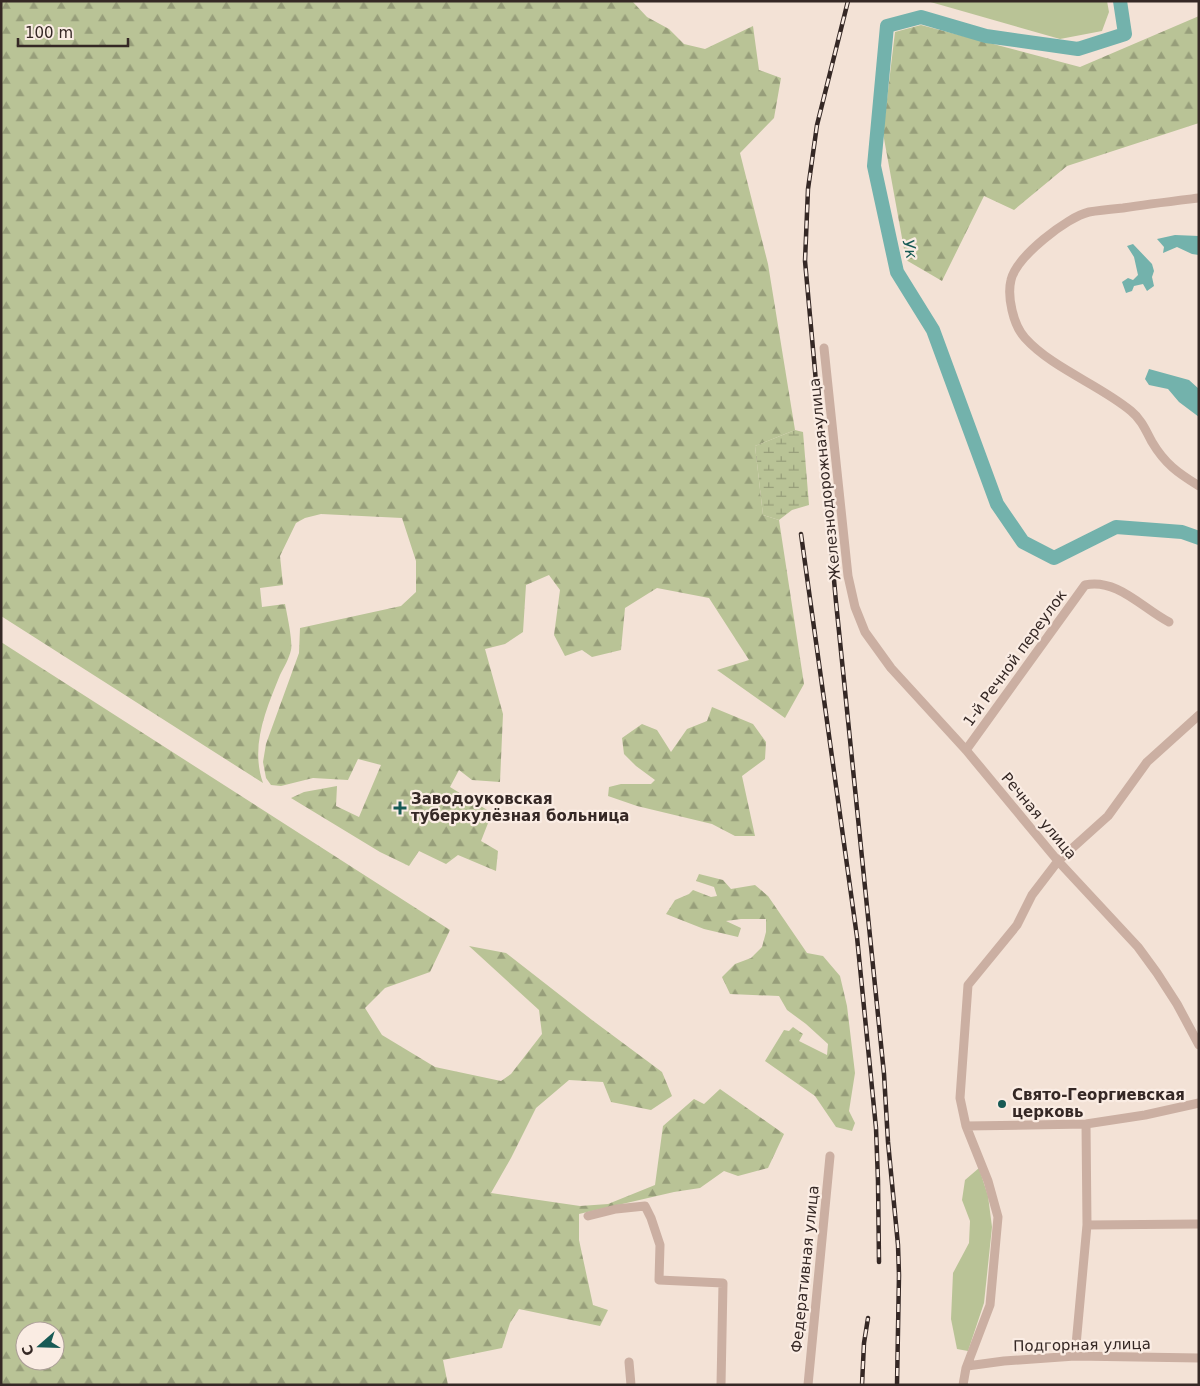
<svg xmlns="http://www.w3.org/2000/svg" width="1200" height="1386" viewBox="0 0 1200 1386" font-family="'DejaVu Sans',sans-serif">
  <defs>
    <pattern id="forest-firs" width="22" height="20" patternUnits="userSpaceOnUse" patternTransform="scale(1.25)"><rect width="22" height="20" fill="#b9c396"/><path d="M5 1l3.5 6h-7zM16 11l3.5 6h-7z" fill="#979e7a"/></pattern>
    <pattern id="wetland-marsh" width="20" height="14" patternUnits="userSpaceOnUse" patternTransform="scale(1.25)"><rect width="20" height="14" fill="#b9c396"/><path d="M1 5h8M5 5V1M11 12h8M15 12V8" fill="none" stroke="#979e7a"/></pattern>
  </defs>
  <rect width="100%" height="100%" fill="#f3e2d6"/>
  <path fill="#b9c396" d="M927 1H1107L1109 12 1102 31 1060 39Z
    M979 1168 988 1196 992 1227 984 1303 968 1351 957 1349 951 1319 953 1273 969 1243 970 1221 962 1200 965 1180Z"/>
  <path fill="url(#forest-firs)" fill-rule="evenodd" d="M1 1H632L647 17 669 29 684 44 705 49 753 26 759 70 781 78 774 118 740 153 768 264 795 430 755 446 763 515 779 520 804 684 785 718 717 670 749 660 709 598 657 588 625 608 621 650 592 657 582 650 565 656 554 635 560 590 549 575 526 585 523 632 505 644 485 649 503 714 500 782 472 780 459 770 450 787 492 813 481 841 498 851 496 871 458 855 446 864 419 851 409 866 380 852 291 798 304 792 337 786 336 806 359 817 381 765 358 759 348 780 313 778 281 786 271 785 266 778 263 762 266 744 299 653 300 628 401 606 416 592V561L402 518 321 514 305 518 296 523 280 556 283 585 260 588 262 607 285 604C287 614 293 642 291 650 289 659 284 667 280 675 266 710 250 746 263 783L1 616Z
    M1199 16V123L1067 166 1014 210 984 196 942 281 906 260 883 133 895 32 921 25 1080 67Z
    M1 642 450 930 430 972 385 988 365 1008 382 1035 435 1067 501 1081 511 1074 542 1034 539 1010 469 946 506 953 592 1020 662 1072 672 1096 651 1110 611 1102 603 1082 569 1080 536 1108 511 1158 491 1193 580 1206 608 1204 655 1185 663 1126 694 1099 704 1104 720 1089 784 1134 768 1168 738 1176 724 1171 700 1188 674 1192 579 1214V1240L593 1305 608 1310 600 1326 519 1309 510 1323 502 1348 443 1360 448 1385H1ZM25 1331H55V1361H25Z
    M712 707 753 724 766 742 765 759 742 776 755 836H735L712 824 637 806 608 796 609 787 621 784H651L655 780 636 766 624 754 622 738 642 724 657 730 671 752 687 729 707 721Z
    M699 874 723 880 731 889 755 885 768 896 807 953 823 956 840 976 847 1006 855 1073 849 1111 855 1123 852 1131 836 1127 815 1096 765 1061 784 1030 789 1031 793 1027 803 1034 799 1041 827 1055 828 1044 806 1024 787 1010 779 996 730 994 722 977 735 964 751 958 762 947 766 932V919H741L726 921 741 928 738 937 704 929 666 914 675 900 689 894 693 890 711 897 717 896 714 887 696 881Z"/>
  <path fill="url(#wetland-marsh)" d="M795 430 803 432 809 505 792 510 779 520 763 515 755 446Z"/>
  <path fill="#73b2ac" d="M1175 235 1199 236V255L1192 254 1177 247 1163 253 1164 247 1157 239Z
    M1133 244 1152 264 1154 271 1152 277 1154 286 1147 291 1143 284 1134 286 1132 291 1126 293 1122 282 1128 278 1133 280 1138 275 1134 257 1127 246Z
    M1149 369 1189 380 1199 389V417L1179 402 1168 389 1149 385 1145 379Z"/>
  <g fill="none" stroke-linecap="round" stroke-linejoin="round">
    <path stroke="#73b2ac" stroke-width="14" d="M1120 1 1125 34 1078 49 986 36 921 17 887 26 874 166 897 272 933 330 997 504 1023 542 1054 558 1116 527 1182 532 1199 538"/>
    <path stroke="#cbafa2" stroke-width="9" d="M1199 198C1174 201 1148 204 1123 208 1112 209 1100 210 1089 212 1067 217 1016 257 1011 280 1007 296 1013 325 1025 338 1052 368 1100 385 1131 411 1142 420 1146 431 1152 442 1165 464 1178 473 1199 486
      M824 348 848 576 855 607 865 632 891 668 966 750 1058 861 1138 947 1157 973 1177 1004 1199 1045
      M966 750 1085 585C1117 578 1142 608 1169 622
      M966 1126 1086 1124 1145 1115 1199 1103
      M588 1216 616 1209 645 1206 651 1218 660 1245 659 1280 723 1283 721 1385
      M1087 1225 1199 1224
      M1075 1356 1087 1225 1086 1124
      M629 1362 631 1385
      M967 1366 1004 1361 1075 1356 1199 1358
      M808 1385 830 1156
      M963 1385 966 1368 990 1305 998 1217 988 1181 966 1126 960 1098 968 985 1017 925 1032 895 1058 861 1108 816 1147 762 1199 715"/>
    <defs>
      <path id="rail" d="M848 1 817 125 808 189 805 261 836 602 884 1074 888 1142 898 1245 899 1275 897 1385
        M801 534 857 937 876 1128 878 1181 879 1262
        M862 1385 864 1343 868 1318"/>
    </defs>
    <use href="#rail" stroke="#352825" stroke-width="4.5"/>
    <use href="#rail" stroke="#faece3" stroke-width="2.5" stroke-dasharray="8" stroke-linecap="butt"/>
  </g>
  <g fill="#175a55" stroke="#faece3" stroke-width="2">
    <path d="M397.5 800.5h5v5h5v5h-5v5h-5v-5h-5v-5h5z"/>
    <circle cx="1002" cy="1104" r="5"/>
  </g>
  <g text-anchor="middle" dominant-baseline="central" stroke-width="4.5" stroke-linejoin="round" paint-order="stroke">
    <g font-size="15" fill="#352825" stroke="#faece3">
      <text transform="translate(825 479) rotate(-96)">Железнодорожная улица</text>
      <text transform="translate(1015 658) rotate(-54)">1-й Речной переулок</text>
      <text transform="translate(1039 816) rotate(50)">Речная улица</text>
      <text transform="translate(805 1269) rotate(-84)">Федеративная улица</text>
      <text transform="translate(1082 1345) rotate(-1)">Подгорная улица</text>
    </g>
    <g font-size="15" font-weight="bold" fill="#352825" stroke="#faece3" text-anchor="start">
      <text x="411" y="799">Заводоуковская<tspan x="411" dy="17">туберкулёзная больница</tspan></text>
      <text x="1012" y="1095">Свято-Георгиевская<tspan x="1012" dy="17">церковь</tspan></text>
    </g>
    <g font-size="16" font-style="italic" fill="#175a55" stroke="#faece3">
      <text transform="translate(910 249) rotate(78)">Ук</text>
    </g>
  </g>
  <rect width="1200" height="1386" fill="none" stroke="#352825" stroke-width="5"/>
  <g transform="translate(40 1346) rotate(250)"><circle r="24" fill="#faece3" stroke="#ab9e97"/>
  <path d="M0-4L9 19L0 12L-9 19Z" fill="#175a55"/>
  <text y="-8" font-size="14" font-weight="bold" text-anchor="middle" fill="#352825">С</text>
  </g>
  <path d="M18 38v8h110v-8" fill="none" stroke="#352825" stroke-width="2.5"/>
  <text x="25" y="38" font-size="15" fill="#352825" stroke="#faece3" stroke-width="4" paint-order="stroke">100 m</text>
</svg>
